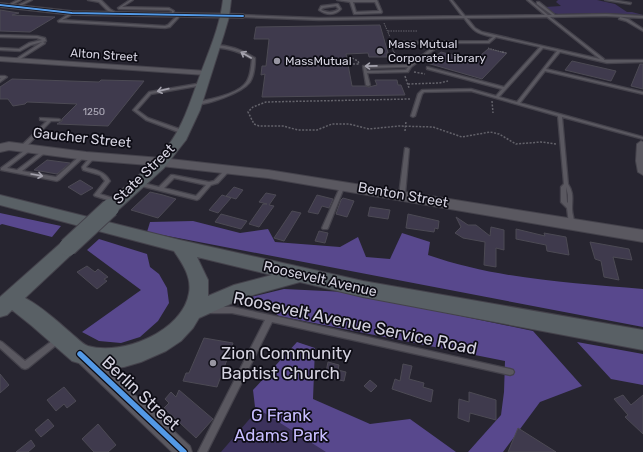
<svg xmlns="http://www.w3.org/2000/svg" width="643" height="452" viewBox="0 0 643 452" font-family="Rubik,sans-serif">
  <rect width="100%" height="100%" fill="#272530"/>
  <path fill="#3c325c" d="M558 0H597L615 4 627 12H632L643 15 603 13 558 14 553 13 545 7 561 6 556 2Z
    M277 387 367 452H221Z"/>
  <path fill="#58488d" d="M0 213 61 226 52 237 2 224 0 225Z
    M193 221 240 233 268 229 275 242 340 247 358 237 366 257 390 259 402 233 430 242 428 255C497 279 571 283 643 289V327L147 232 150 222Z
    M99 239 147 254 150 267 159 274 167 288 169 303 158 321 140 337 121 343 99 341 82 332 141 290 87 250Z
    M284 289 346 292 533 331 582 386 540 402 503 452H468L501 415 504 392 505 361 279 316 251 297Z
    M297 342 315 348 313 399 370 424 410 419 456 452H326L255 407 253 390Z
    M577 342 643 354V385L611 379Z"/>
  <path fill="#3f3a4d" stroke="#4c4a54" d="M0 10 19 13 12 15 55 17 30 32 0 31Z
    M380 25 388 53H386L387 57H369L368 53 346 54 352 86H365L369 87 377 85 375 80H397L398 85H401L405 95 262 97 265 74 261 75 262 66H266L269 39H254L256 27Z
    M488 49 507 53 482 79 427 63 441 52 474 61Z
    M572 61 616 71 611 81 565 70Z
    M640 64H643V89L631 86Z
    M12 79 99 82 101 80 144 81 108 126 57 124 62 121V119L77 104 27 102 25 104 13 106 8 99H0V87Z
    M47 160 70 163 57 174 34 170Z
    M80 180 93 188 81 195 68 187Z
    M234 187 243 190 236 199 226 196Z
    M150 192 163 195 176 199 158 218 131 210Z
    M266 193 276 195 269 205 274 206 259 227 249 224 263 204H267L259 202Z
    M222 195 231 198 218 213 209 210Z
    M317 195 333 199 329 208 322 206 318 214 308 212Z
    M343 198 354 201 347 217 336 214 341 200Z
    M370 207 390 210 388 219 368 216Z
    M292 211 301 213 284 241 274 238Z
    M221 214 247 221 241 229 215 222Z
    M408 214 439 221 438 229 435 228 434 232 406 228Z
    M456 217 468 225H476L490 236 491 227 504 230V250L496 248V267L484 265 485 242 463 238 455 233 461 227Z
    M516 229 545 236 544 233 566 237 569 255 547 251 546 245 516 239Z
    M319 231 328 233 325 243 315 241Z
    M590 242 629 249 632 260 613 257 619 280 604 277 601 261 595 259Z
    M87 266 95 272 98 269 108 277 104 279 107 281 97 289 77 272Z
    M204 338 233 343 217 387 183 381 186 373H189Z
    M328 362 339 365 338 370 346 372 344 381 325 377Z
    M403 364 412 366 409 379 424 383 423 387 433 390 431 402 392 389 395 379 400 381Z
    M0 374 9 385 0 393Z
    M370 380 377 386 371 392 364 386Z
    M64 387 76 401 67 408 64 404 56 411 47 400Z
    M179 390 213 419 196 438 164 408 169 403 165 399 171 392 176 397Z
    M469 392 496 400V420L470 413 469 422 458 418 459 399 469 402Z
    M623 395 631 405 643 395V434L625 417 628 415 614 399Z
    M48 419 54 426 41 437 35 430Z
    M98 424 116 445 108 452H94L82 439Z
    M518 428 556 452H508Z
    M31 440 35 446 28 452H16Z"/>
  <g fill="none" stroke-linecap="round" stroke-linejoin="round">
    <defs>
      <path id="lane" d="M18 0H21L8 7 6 6Z
        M29 0H32L16 8 14 7Z
        M88 0H101L110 9 115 12 114 13 108 11 99 2Z
        M130 0H133L122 7 169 8 174 11 173 15 171 16 172 11 169 10 119 9 118 8Z
        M337 0H377L382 12 381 13 354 14 350 2ZM353 2H375L379 11 356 12Z
        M450 0H452L465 16 545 15 527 0H530L548 15H552L537 4V2H539L555 15 606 14 643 16V18L606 16 550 17 604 59V60H643V62L607 63 560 52 546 69 643 92V94L545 71 520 103 643 137V139L562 117 568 184C574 193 572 199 572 209 572 215 575 220 574 225H570L569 224 567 208 561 202V187L564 184 558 116 471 91 424 92 422 94 415 116 413 117 411 116 418 94 422 90 471 89 496 96 502 89 427 69V67L504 87 540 47 496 37 489 43H439V46L411 67 408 72 367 73 370 85 368 86 366 85 363 66 409 65 436 45V43L391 44 389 43 390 42 488 41 493 37C476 33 474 32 464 18L319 20 243 17 242 16 243 15 319 18 462 16ZM547 17 600 59 482 32 475 28 467 18ZM543 48 557 51 517 102 499 97ZM408 67 406 70 367 71 366 68ZM566 187 568 195V203L567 202Z
        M605 0H612L631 3 630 4Z
        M338 4 341 9C335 16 326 15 319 10L321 6ZM336 6 339 9C333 13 328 13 321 10L323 8Z
        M72 12 73 14 62 20 165 26 168 25 179 14 181 15 170 27 165 28 59 22 58 21Z
        M620 17 628 19 643 29V31L626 21 619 19Z
        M0 35 37 36 45 38 46 41 43 42 45 43 44 44 17 61H16V59L42 42 31 45 20 51 0 50V48L19 49 29 43 42 40 37 38 0 37Z
        M214 45C228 45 243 50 255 58 255 65 254 76 250 82 242 93 207 105 194 105V103C209 99 239 95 247 81 251 74 251 66 252 59 240 51 228 49 214 47Z
        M0 76H5L7 77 0 82V79L1 78H0Z
        M202 83 204 84 203 85 151 94 137 110 148 118 185 131V133H181L146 120 133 110 149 92Z
        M40 118 59 119 61 120 59 121H51L24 149H20V147L47 121 40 120Z
        M28 148H32V149L7 168 17 170 45 149 47 150V151L22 171 56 177 81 155H85V156L59 180 57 181 1 170V168Z
        M405 148H407L409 149 405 195 402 197 399 195Z
        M91 156H95V157L86 167 87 168C97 170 105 172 110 181L100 194 119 200 120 201 119 202 117 203 95 196 94 195 105 181 100 175 83 170 82 167Z
        M227 168H231V169L218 183 211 185 199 199 197 200 137 185V184L139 182 159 187 171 175H173L209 182 214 181ZM174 178 206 185 196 196 164 188Z
        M343 183 345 185 328 228 327 229H323L322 228 341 185Z
        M210 307H232L270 315 510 369 513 370 514 372 513 374 510 375 272 322 207 452H198L265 320 232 313H210L208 312 207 310 208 308Z
        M58 337 60 338 62 340 60 342 28 368 25 369 22 368 0 348V341L2 342 25 361 56 338Z"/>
      <path id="street" d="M0 3 72 11 243 14 246 16 243 18 72 15 0 7Z
        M0 57 206 71 209 73 206 75 0 61Z
        M641 141 643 142V175L638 172 636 161 637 144Z
        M84 351 89 353 190 446 192 452H172L79 363 77 358 79 353Z"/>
      <path id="secondary" d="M9 142 86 152 161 158 268 170 643 230V242L268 178 161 166 86 160 9 150 0 152V144Z"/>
      <path id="primary" d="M223 0H231L229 17 224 34 200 110 186 140 164 168 116 212 110 213 104 212 102 208 104 204C126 186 149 169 167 147 183 127 190 102 199 78 208 53 220 27 223 0Z
        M0 195 180 240 363 281 643 330V350L363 297 300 282 246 297 199 318 193 328 181 341 166 351 141 362 124 367 107 369 92 367 72 361 32 326 12 310 7 315 0 317V297L62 242 68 240 74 242 77 247 74 252 25 298C42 307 57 321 71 333 76 337 82 344 88 346 123 356 183 331 189 293 192 277 182 263 174 251L0 205ZM197 257 272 275 234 285 208 296V280Z"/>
    </defs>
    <use href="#lane" stroke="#44424b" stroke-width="2.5"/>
    <use href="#street" stroke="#44424b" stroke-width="2"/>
    <use href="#secondary" stroke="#44424b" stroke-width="2"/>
    <use href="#primary" stroke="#44424b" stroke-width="2"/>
    <path stroke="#64636b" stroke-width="1" stroke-dasharray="1.5 1" stroke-linecap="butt" d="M384 23 390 37
      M388 31H418
      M392 48 394 53
      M488 48 505 53"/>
    <path stroke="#64636b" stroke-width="1.5" stroke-dasharray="2 1.5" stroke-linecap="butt" d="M394 52 398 60
      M502 52 506 53
      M352 58 358 61 359 64
      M353 64H359
      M414 72 425 74
      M405 76 409 88
      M408 84 439 83 448 81
      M410 99 266 102 253 107 248 112 254 124 259 126H283L298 130H317L332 124H349L369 129 399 126 433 127 462 137 490 132 499 134 516 144 541 142 556 144
      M492 101 493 113
      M405 131 406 121"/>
    <use href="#lane" fill="#5a5860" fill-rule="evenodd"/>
    <use href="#street" fill="#5a5860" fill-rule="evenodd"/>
    <use href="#secondary" fill="#5a5860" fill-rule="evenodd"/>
    <use href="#primary" fill="#596065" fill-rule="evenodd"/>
    <defs>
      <path id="primary-bridge" d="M68 247 110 208"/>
    </defs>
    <use href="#primary-bridge" stroke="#44424b" stroke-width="20" stroke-linecap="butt"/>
    <use href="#primary-bridge" stroke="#596065" stroke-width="18"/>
    <defs>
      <path id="cycleway-far1" d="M0 5 72 13 243 16"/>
      <path id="cycleway" d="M80 354 184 452"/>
    </defs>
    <use href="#cycleway-far1" stroke="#0d0c14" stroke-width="3.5"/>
    <use href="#cycleway" stroke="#0d0c14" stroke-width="8"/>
    <use href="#cycleway-far1" stroke="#5399e6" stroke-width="2"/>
    <use href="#cycleway" stroke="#5399e6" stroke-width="5.5"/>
  </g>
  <defs><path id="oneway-shaft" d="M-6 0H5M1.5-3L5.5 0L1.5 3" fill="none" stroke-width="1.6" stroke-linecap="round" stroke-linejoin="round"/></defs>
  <g stroke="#a4a2ad">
    <use href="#oneway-shaft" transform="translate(246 55) rotate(-150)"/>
    <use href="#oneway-shaft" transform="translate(371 66) rotate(179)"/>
    <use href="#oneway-shaft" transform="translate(163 90) rotate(167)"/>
    <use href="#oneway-shaft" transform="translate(37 175) rotate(10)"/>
  </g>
  <g fill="#9896a2" stroke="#0d0c14" stroke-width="1.5">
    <circle cx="380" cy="51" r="4"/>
    <circle cx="277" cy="61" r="4"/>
    <circle cx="213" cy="363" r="4"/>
  </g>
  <g text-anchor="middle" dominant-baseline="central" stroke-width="3.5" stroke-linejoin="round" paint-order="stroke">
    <g font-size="10" fill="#b0adbb">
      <text x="94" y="112">1250</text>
    </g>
    <g font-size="12" fill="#d5d3e0" stroke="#0d0c14" text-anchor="start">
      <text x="388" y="44">Mass Mutual<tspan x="388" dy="14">Corporate Library</tspan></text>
      <text x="285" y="61">MassMutual</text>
    </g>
    <g font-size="12" fill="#d5d3e0" stroke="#0d0c14">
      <text transform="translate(104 55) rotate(4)">Alton Street</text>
    </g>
    <g font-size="14" fill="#d5d3e0" stroke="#0d0c14">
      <text transform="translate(82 138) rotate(6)">Gaucher Street</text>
      <text transform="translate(144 174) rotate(-44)">State Street</text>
      <text transform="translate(403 195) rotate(10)">Benton Street</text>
      <text transform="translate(320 279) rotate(13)">Roosevelt Avenue</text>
    </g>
    <g font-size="17" fill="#d5d3e0" stroke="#0d0c14">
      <text transform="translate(355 323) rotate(12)">Roosevelt Avenue Service Road</text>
      <text transform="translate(141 393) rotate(43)">Berlin Street</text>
    </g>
    <g font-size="17" fill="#d5d3e0" stroke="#0d0c14" text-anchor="start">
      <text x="221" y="353">Zion Community<tspan x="221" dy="20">Baptist Church</tspan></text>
    </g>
    <g font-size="17" fill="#c8bdff" stroke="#0d0c14">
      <text x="281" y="415">G Frank<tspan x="281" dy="20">Adams Park</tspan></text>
    </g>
  </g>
</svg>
